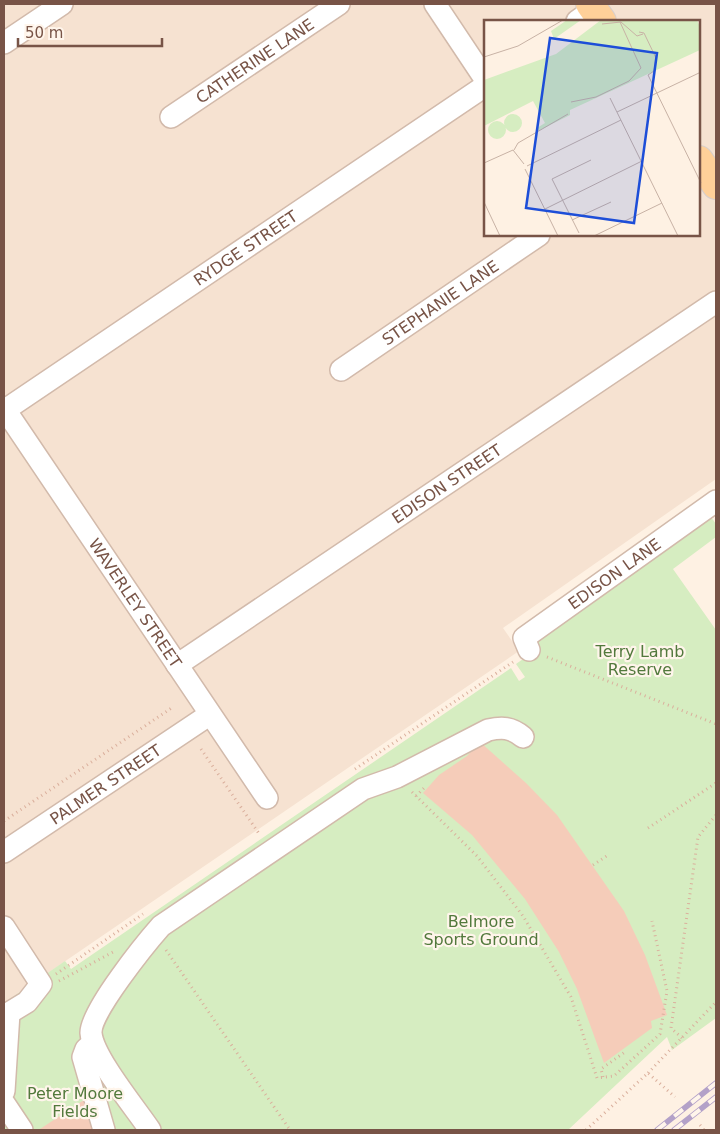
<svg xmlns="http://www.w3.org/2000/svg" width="720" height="1134" viewBox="0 0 720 1134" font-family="'DejaVu Sans',sans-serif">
  <rect width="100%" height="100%" fill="#fef1e3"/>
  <path fill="#f6e2d1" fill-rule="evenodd" d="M4 4H716V479L503 628 519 651 4 1003ZM485 21H699V235H485Z"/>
  <path fill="#d6edc1" d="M711 517 716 524V537L673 569 716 630V1018L672 1050 667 1037 568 1130H4V1003L65 961 71 969 511 668 519 681 525 677 516 664 523 659 519 651Z"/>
  <path fill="#f5ccb9" d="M480 742 526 783 557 815 624 911 645 955 667 1015 651 1021 652 1028 604 1063 577 989 559 952 525 899 472 835 423 793 439 775 467 756Z
    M87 1098 101 1130 40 1129Z"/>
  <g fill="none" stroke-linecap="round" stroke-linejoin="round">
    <defs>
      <g id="minor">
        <path d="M435 4 485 79"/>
        <path d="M577 21 594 9"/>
        <path d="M4 43 62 4"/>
        <path id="s1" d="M171 117 339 4"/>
        <path id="s2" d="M341 370 539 235"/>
        <path id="s3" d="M4 408 267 798"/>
        <path id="s4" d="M5 410 485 86"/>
        <path id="s5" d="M529 650 524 638 716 501"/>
        <path id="s6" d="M177 665 716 302"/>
        <path id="s7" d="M4 852 209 715"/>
        <path d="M4 927 41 984 27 1002 9 1013 4 1091"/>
        <path d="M93 1043 86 1049 83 1057 104 1130"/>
        <path d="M4 1103 22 1130"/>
        <path d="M150 1130C136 1109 93 1057 91 1033 90 1012 146 943 161 926L363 789 397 777 488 730C502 727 511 727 523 737"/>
      </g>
      <path id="major" d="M590 4 602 21
        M699 160 716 185"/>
    </defs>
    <use href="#minor" stroke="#d2baab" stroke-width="24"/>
    <use href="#major" stroke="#d9cfcb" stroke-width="30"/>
    <path stroke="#daaf9c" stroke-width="3" stroke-dasharray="1 4" stroke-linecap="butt" d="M547 657 716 724
      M201 749 260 835
      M355 769 513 662
      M412 792 477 856 523 916 571 997 597 1078 614 1076 660 1034 667 991 652 921
      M416 796 425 787
      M4 821 173 707
      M648 828 716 783
      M593 865 608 855
      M166 950 290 1130
      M56 974 143 914
      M59 981 115 951
      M682 1038 671 1028 698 837 716 815
      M648 1073 716 1002
      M603 1077 601 1069 625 1052
      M700 1125 704 1130
      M586 1130 648 1073 675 1097"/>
    <use href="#minor" stroke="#fff" stroke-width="21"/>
    <use href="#major" stroke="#ffd099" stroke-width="28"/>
    <defs>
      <path id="rail" d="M657 1130 716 1083
        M674 1130 716 1097"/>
    </defs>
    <use href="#rail" stroke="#b3a1c8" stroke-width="5.5"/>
    <use href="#rail" stroke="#fff5eb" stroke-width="4" stroke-dasharray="11" stroke-linecap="butt"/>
  </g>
  <g text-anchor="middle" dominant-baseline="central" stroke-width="4.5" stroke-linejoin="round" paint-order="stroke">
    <g font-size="16" fill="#785447" stroke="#fff5eb">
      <text stroke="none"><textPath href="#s1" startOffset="101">CATHERINE LANE</textPath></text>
      <text stroke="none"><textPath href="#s4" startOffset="290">RYDGE STREET</textPath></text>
      <text stroke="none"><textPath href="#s2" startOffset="120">STEPHANIE LANE</textPath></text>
      <text stroke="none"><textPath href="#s6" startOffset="325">EDISON STREET</textPath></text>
      <text stroke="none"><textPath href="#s5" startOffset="124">EDISON LANE</textPath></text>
      <text stroke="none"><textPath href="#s3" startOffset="235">WAVERLEY STREET</textPath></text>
      <text stroke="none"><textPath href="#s7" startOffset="122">PALMER STREET</textPath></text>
    </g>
    <g font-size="16" fill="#52793c" stroke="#fff5eb">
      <text x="640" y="651">Terry Lamb<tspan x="640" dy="18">Reserve</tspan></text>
      <text x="481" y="921">Belmore<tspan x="481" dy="18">Sports Ground</tspan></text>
      <text x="75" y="1093">Peter Moore<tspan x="75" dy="18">Fields</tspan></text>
    </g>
  </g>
  <g transform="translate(484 20)">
    <rect width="216" height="216" fill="#fef1e3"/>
    <path d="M83 0H97L70 19 67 11ZM117 0H213L216 7V30L86 90V95L54 111 53 108 61 103 49 81 0 106V60L72 34ZM20 103a9 9 0 1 1 18 0a9 9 0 1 1-18 0ZM4 110a9 9 0 1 1 18 0a9 9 0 1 1-18 0Z" fill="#d6edc1"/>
    <path fill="none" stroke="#c8b2a5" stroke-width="1" d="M118 4 137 2 153 16 159 14M155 12 160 13 172 38 170 51 164 55 217 163M0 37 34 26 79 0M126 78 194 216M87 82 112 77 145 61 157 48 136 2M133 92 217 52M30 130 34 123 84 94M0 143 29 130 40 144M43 146 137 100M41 149 74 216M0 182 16 216M61 189 158 141M88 200 127 182M95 213 68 159 107 140M110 216 178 183"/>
    <path fill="#1d4ed8" fill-opacity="0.15" stroke="#1d4ed8" stroke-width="2.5" d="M66 18 173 33 150 203 42 188Z"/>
    <rect width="216" height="216" fill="none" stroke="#785447" stroke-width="2.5"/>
  </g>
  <rect width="720" height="1134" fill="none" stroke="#785447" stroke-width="10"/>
  <path d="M18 38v8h144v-8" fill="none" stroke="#785447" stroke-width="2.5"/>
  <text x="25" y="38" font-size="15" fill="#785447" stroke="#fff5eb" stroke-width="4" paint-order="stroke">50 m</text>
</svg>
